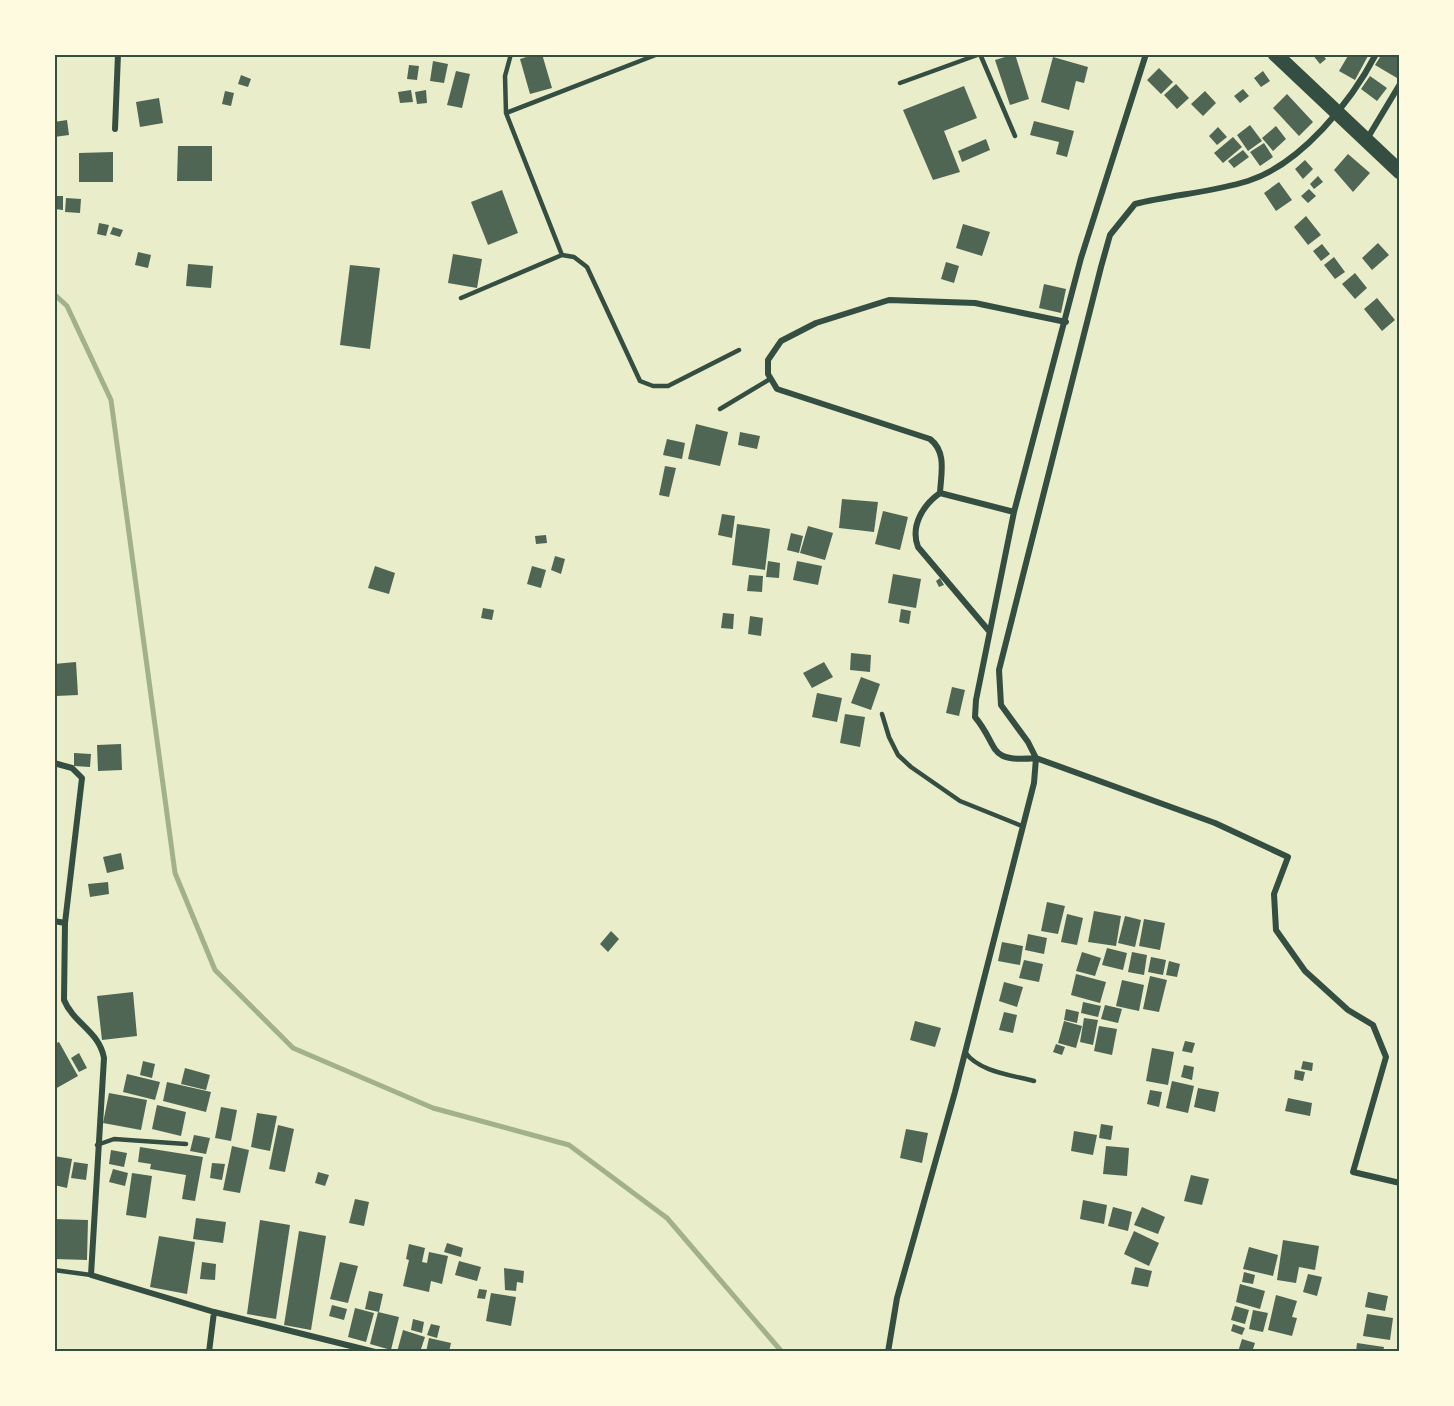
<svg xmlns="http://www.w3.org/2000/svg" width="1454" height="1406" viewBox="0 0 1454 1406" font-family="Raleway,sans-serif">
  <rect width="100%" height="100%" fill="#e9edc9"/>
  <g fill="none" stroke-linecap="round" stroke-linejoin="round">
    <path stroke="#a3b18a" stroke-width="5" d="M54 294 67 306 111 400 175 873 215 970 293 1048 433 1108 569 1145 667 1218 782 1352"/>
  </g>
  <path fill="#4f6655" d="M536 54H542L552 88 530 94 520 59Z
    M1015 54 1029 99 1010 105 995 60Z
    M1312 54H1322L1326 59 1320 64Z
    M1349 54H1369L1355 80 1339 71Z
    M1382 54H1400V72L1397 78 1375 65Z
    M1053 57 1088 67 1084 83 1076 81 1069 110 1041 102Z
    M433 61 448 64 444 83 430 81Z
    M409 65 419 66 417 80 407 79Z
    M1159 68 1173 82 1161 94 1147 80Z
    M456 71 470 74 462 108 447 105Z
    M1263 71 1270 81 1261 87 1254 78Z
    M241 75 251 79 248 87 238 84Z
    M1370 76 1387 88 1377 101 1361 89Z
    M1176 84 1189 98 1177 109 1164 95Z
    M964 86 977 118 944 131 960 172 933 180 903 110Z
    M1243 89 1249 96 1240 103 1234 96Z
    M411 90 413 102 400 103 398 92Z
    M426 90 427 103 417 104 415 92Z
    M225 91 234 93 231 106 222 104Z
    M1205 91 1216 103 1203 116 1191 104Z
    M1287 94 1313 122 1299 136 1273 108Z
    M159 98 163 123 140 127 136 102Z
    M67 120 69 135 54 137V122Z
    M1034 121 1074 131 1067 157 1056 154 1059 142 1030 135Z
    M1250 125 1262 141 1248 151 1237 135Z
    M1276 126 1286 139 1273 151 1262 138Z
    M1218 127 1227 137 1217 145 1209 136Z
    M1233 137 1242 147 1223 163 1214 153Z
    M986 139 990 150 962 162 958 151Z
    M1264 143 1273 157 1260 166 1250 152Z
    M178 146H212V181H177Z
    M1243 150 1249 157 1234 168 1228 161Z
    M113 152V182H79V153Z
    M1348 154 1370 173 1353 192 1334 170Z
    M1305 160 1313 169 1303 179 1295 169Z
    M1318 176 1323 182 1314 189 1310 184Z
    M1279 182 1292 200 1276 211 1264 193Z
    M1309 189 1316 196 1308 203 1301 196Z
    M502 190 518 233 488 245 471 202Z
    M54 196H63V210L54 209Z
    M66 198 81 199 80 213 65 212Z
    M1306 216 1321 235 1308 245 1294 227Z
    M99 223 109 225 106 236 97 234Z
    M963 224 990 232 982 256 956 248Z
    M113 227 123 230 120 237 110 234Z
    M1378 243 1389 255 1372 270 1362 258Z
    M1322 244 1330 254 1321 261 1313 251Z
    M138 252 151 255 148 268 135 265Z
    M453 254 482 259 477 288 448 283Z
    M1334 257 1345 272 1335 279 1324 265Z
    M946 262 959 266 954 283 941 279Z
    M188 264 213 266 211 288 186 286Z
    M350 265 380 268 370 349 340 345Z
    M1355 273 1367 288 1355 299 1342 284Z
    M1044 284 1066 289 1061 313 1039 308Z
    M1377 298 1395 320 1382 331 1364 309Z
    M696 424 728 432 720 466 688 459Z
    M740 432 760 436 757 449 738 445Z
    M667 439 685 443 682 459 663 455Z
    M665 466 676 468 669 497 659 495Z
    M842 499 878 502 874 532 839 528Z
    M883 511 908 517 900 550 875 544Z
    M722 514 735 516 732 538 718 535Z
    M737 524 770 529 765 570 732 565Z
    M808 526 833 533 825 560 800 553Z
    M791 533 803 536 799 553 787 550Z
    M546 535 547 543 536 544 535 536Z
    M555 556 565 559 561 574 551 570Z
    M768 561 780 563 779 578 766 577Z
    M797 561 822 566 818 585 793 580Z
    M375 566 395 573 389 594 368 588Z
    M532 566 546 570 541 588 527 584Z
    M893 574 921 579 916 608 888 603Z
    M749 575 763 576 762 592 747 591Z
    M940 578 944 585 939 587 936 581Z
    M483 608 494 610 492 620 481 618Z
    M901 609 911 611 909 624 899 622Z
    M723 613 734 614 733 629 721 628Z
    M750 616 763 618 761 636 748 634Z
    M851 653 871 655 870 672 850 670Z
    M76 662 78 695 56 696 54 664Z
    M824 662 833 677 812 688 803 673Z
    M861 677 880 684 871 710 851 703Z
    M952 687 965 690 959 716 946 713Z
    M817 693 842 698 837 722 812 717Z
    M845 714 865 717 860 747 840 743Z
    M121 744 122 770 98 771 97 745Z
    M74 753 91 754 90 767 74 766Z
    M121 853 124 869 107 873 103 857Z
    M108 882 109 894 90 897 88 884Z
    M1047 902 1065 906 1058 934 1041 931Z
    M1094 911 1121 916 1116 946 1088 942Z
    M1067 914 1083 918 1077 945 1061 942Z
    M1125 916 1141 920 1135 947 1118 943Z
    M1144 919 1165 923 1160 950 1139 946Z
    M611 931 619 939 608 952 600 944Z
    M1028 934 1047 938 1044 954 1025 950Z
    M1002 942 1023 946 1020 965 998 961Z
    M1107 948 1127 953 1123 970 1102 965Z
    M1082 952 1101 958 1095 976 1076 971Z
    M1132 952 1147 955 1144 975 1128 972Z
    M1151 957 1166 960 1163 975 1148 972Z
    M1024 960 1043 964 1039 982 1019 978Z
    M1169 961 1180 964 1177 977 1166 975Z
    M1076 974 1106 982 1100 1003 1071 995Z
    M1150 976 1167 980 1159 1012 1143 1009Z
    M1122 980 1144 985 1139 1011 1116 1006Z
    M1004 982 1023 987 1017 1007 999 1001Z
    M133 992 137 1036 102 1040 97 996Z
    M1083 1002 1101 1006 1098 1017 1081 1013Z
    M1105 1005 1122 1009 1118 1023 1101 1019Z
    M1066 1009 1079 1012 1077 1023 1064 1020Z
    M1004 1012 1017 1015 1013 1033 999 1030Z
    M1084 1018 1098 1020 1093 1045 1080 1042Z
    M915 1021 941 1028 935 1047 910 1040Z
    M1064 1021 1082 1026 1076 1048 1058 1043Z
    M1099 1026 1117 1029 1112 1055 1094 1051Z
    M1185 1041 1195 1043 1192 1053 1182 1051Z
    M59 1042 78 1076 55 1089 54 1044Z
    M1056 1044 1065 1047 1062 1055 1053 1052Z
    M1152 1048 1174 1052 1168 1085 1146 1081Z
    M79 1053 87 1068 79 1072 71 1058Z
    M143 1061 155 1064 152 1078 140 1075Z
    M1303 1061 1313 1063 1312 1071 1301 1069Z
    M1184 1065 1194 1067 1192 1080 1181 1077Z
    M185 1068 210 1075 206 1090 181 1084Z
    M1295 1070 1305 1072 1303 1081 1294 1079Z
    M127 1074 160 1082 155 1100 123 1092Z
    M1172 1081 1194 1086 1188 1113 1166 1108Z
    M167 1082 211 1092 206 1112 163 1101Z
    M1198 1088 1219 1092 1215 1112 1194 1107Z
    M1150 1090 1162 1092 1159 1107 1147 1104Z
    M109 1093 147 1100 141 1130 103 1123Z
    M1288 1098 1312 1103 1310 1116 1285 1111Z
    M157 1105 186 1112 181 1136 152 1129Z
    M221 1107 237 1110 231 1141 215 1138Z
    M257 1113 277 1116 270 1151 251 1147Z
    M1101 1124 1113 1126 1111 1140 1099 1138Z
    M278 1125 294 1129 285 1172 269 1169Z
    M906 1129 928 1133 922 1163 900 1158Z
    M1074 1131 1097 1135 1093 1155 1071 1151Z
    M194 1135 210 1138 206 1154 190 1151Z
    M232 1146 249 1150 240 1193 223 1190Z
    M1106 1146 1129 1148 1127 1176 1103 1174Z
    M140 1147 203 1157 195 1201 182 1199 186 1175 150 1169 151 1164 138 1162Z
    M111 1150 127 1153 124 1167 109 1164Z
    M54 1156 72 1159 67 1188 54 1185Z
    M74 1162 88 1164 86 1180 71 1178Z
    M212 1163 225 1164 222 1180 210 1178Z
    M113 1169 128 1173 125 1186 109 1182Z
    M318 1172 329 1175 325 1186 315 1183Z
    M132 1173 152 1176 146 1218 126 1215Z
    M1191 1175 1209 1179 1202 1205 1184 1201Z
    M355 1199 369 1202 364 1226 349 1223Z
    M1083 1200 1107 1205 1104 1224 1080 1219Z
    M1113 1207 1132 1212 1128 1231 1108 1226Z
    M1142 1207 1165 1217 1158 1234 1134 1225Z
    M196 1218 226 1222 223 1243 193 1239Z
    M54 1219 88 1220 87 1260 54 1259Z
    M260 1220 290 1225 276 1319 247 1314Z
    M299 1231 326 1236 311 1330 284 1325Z
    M1134 1231 1159 1243 1149 1266 1124 1254Z
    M159 1236 195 1242 187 1294 150 1287Z
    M1283 1240 1319 1246 1315 1270 1299 1267 1296 1283 1277 1280Z
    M447 1243 463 1248 461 1257 444 1252Z
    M409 1244 425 1248 422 1262 427 1263 429 1252 448 1256 442 1284 431 1281 429 1292 403 1286 409 1260 406 1259Z
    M1249 1247 1278 1255 1273 1276 1243 1269Z
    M459 1261 481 1267 477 1281 455 1275Z
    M202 1262 216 1264 215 1280 200 1279Z
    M340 1262 358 1266 348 1303 330 1299Z
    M1135 1267 1152 1271 1148 1287 1131 1284Z
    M504 1268 524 1271 523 1283 517 1282 516 1291 505 1290Z
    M1244 1272 1255 1275 1253 1284 1242 1282Z
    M1308 1274 1322 1277 1317 1296 1303 1292Z
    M1240 1284 1265 1291 1260 1309 1236 1302Z
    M479 1289 487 1290 485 1299 477 1298Z
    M369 1291 383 1294 379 1312 365 1309Z
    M1368 1292 1388 1296 1385 1311 1365 1307Z
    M491 1293 516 1297 511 1326 486 1321Z
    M1276 1295 1297 1301 1292 1317 1297 1318 1292 1336 1268 1330Z
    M332 1305 347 1309 344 1320 329 1316Z
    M1235 1306 1249 1310 1245 1324 1231 1320Z
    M355 1308 374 1313 366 1342 348 1337Z
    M1253 1310 1268 1313 1263 1332 1249 1329Z
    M378 1312 399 1317 391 1350 370 1344Z
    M1367 1314 1393 1318 1390 1340 1363 1336Z
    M413 1319 424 1322 422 1333 411 1330Z
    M431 1324 440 1326 437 1338 427 1335Z
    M1233 1324 1245 1328 1242 1335 1231 1331Z
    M403 1330 425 1337 420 1352H397Z
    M429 1338 451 1343 449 1352H426Z
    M1242 1339 1255 1343 1252 1352H1238Z
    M1357 1343 1384 1347 1383 1352H1356Z"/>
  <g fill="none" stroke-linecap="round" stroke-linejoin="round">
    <path stroke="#344e41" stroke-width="4.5" d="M511 54 505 76 506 113 562 255
      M980 54 1015 136
      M900 83 980 54
      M506 113 658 54
      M461 298 562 255 574 257 587 267 640 381 653 386H668L739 350
      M720 409 770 379
      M882 714 889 737 898 755 911 767 960 801 1022 826
      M965 1052C979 1072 1012 1075 1034 1081
      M97 1145 114 1139 186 1144
      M54 1270 91 1275"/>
    <path stroke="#344e41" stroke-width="6" d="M1146 54 1081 258 1014 512 976 700 975 717C1000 747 986 763 1036 758L1215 823 1288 857 1274 894 1276 930 1305 971 1348 1010 1373 1025 1386 1057 1353 1172 1400 1183
      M115 129 118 54
      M1367 139 1400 84
      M940 493C923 505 910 526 918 547L989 631
      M1014 512 940 493C941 474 947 452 930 439L777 389 768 374V360L781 341 816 323 889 300 975 303 1066 322
      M54 763 72 768 82 778 65 923 64 1000C74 1024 99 1031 104 1058L91 1275 214 1312
      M54 921 65 923
      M209 1352 214 1312 375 1352
      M888 1352 897 1298 955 1092 1034 783 1036 758 1028 742 1001 705 999 670 1101 267 1110 235 1135 204C1171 195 1213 192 1248 181 1301 164 1351 102 1376 54"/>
    <path stroke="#344e41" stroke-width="15" d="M1275 54 1400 172"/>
  </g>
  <rect width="1454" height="1406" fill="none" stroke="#fefae0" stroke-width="111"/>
  <rect x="56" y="56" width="1342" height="1294" fill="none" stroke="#344e41" stroke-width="2"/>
</svg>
